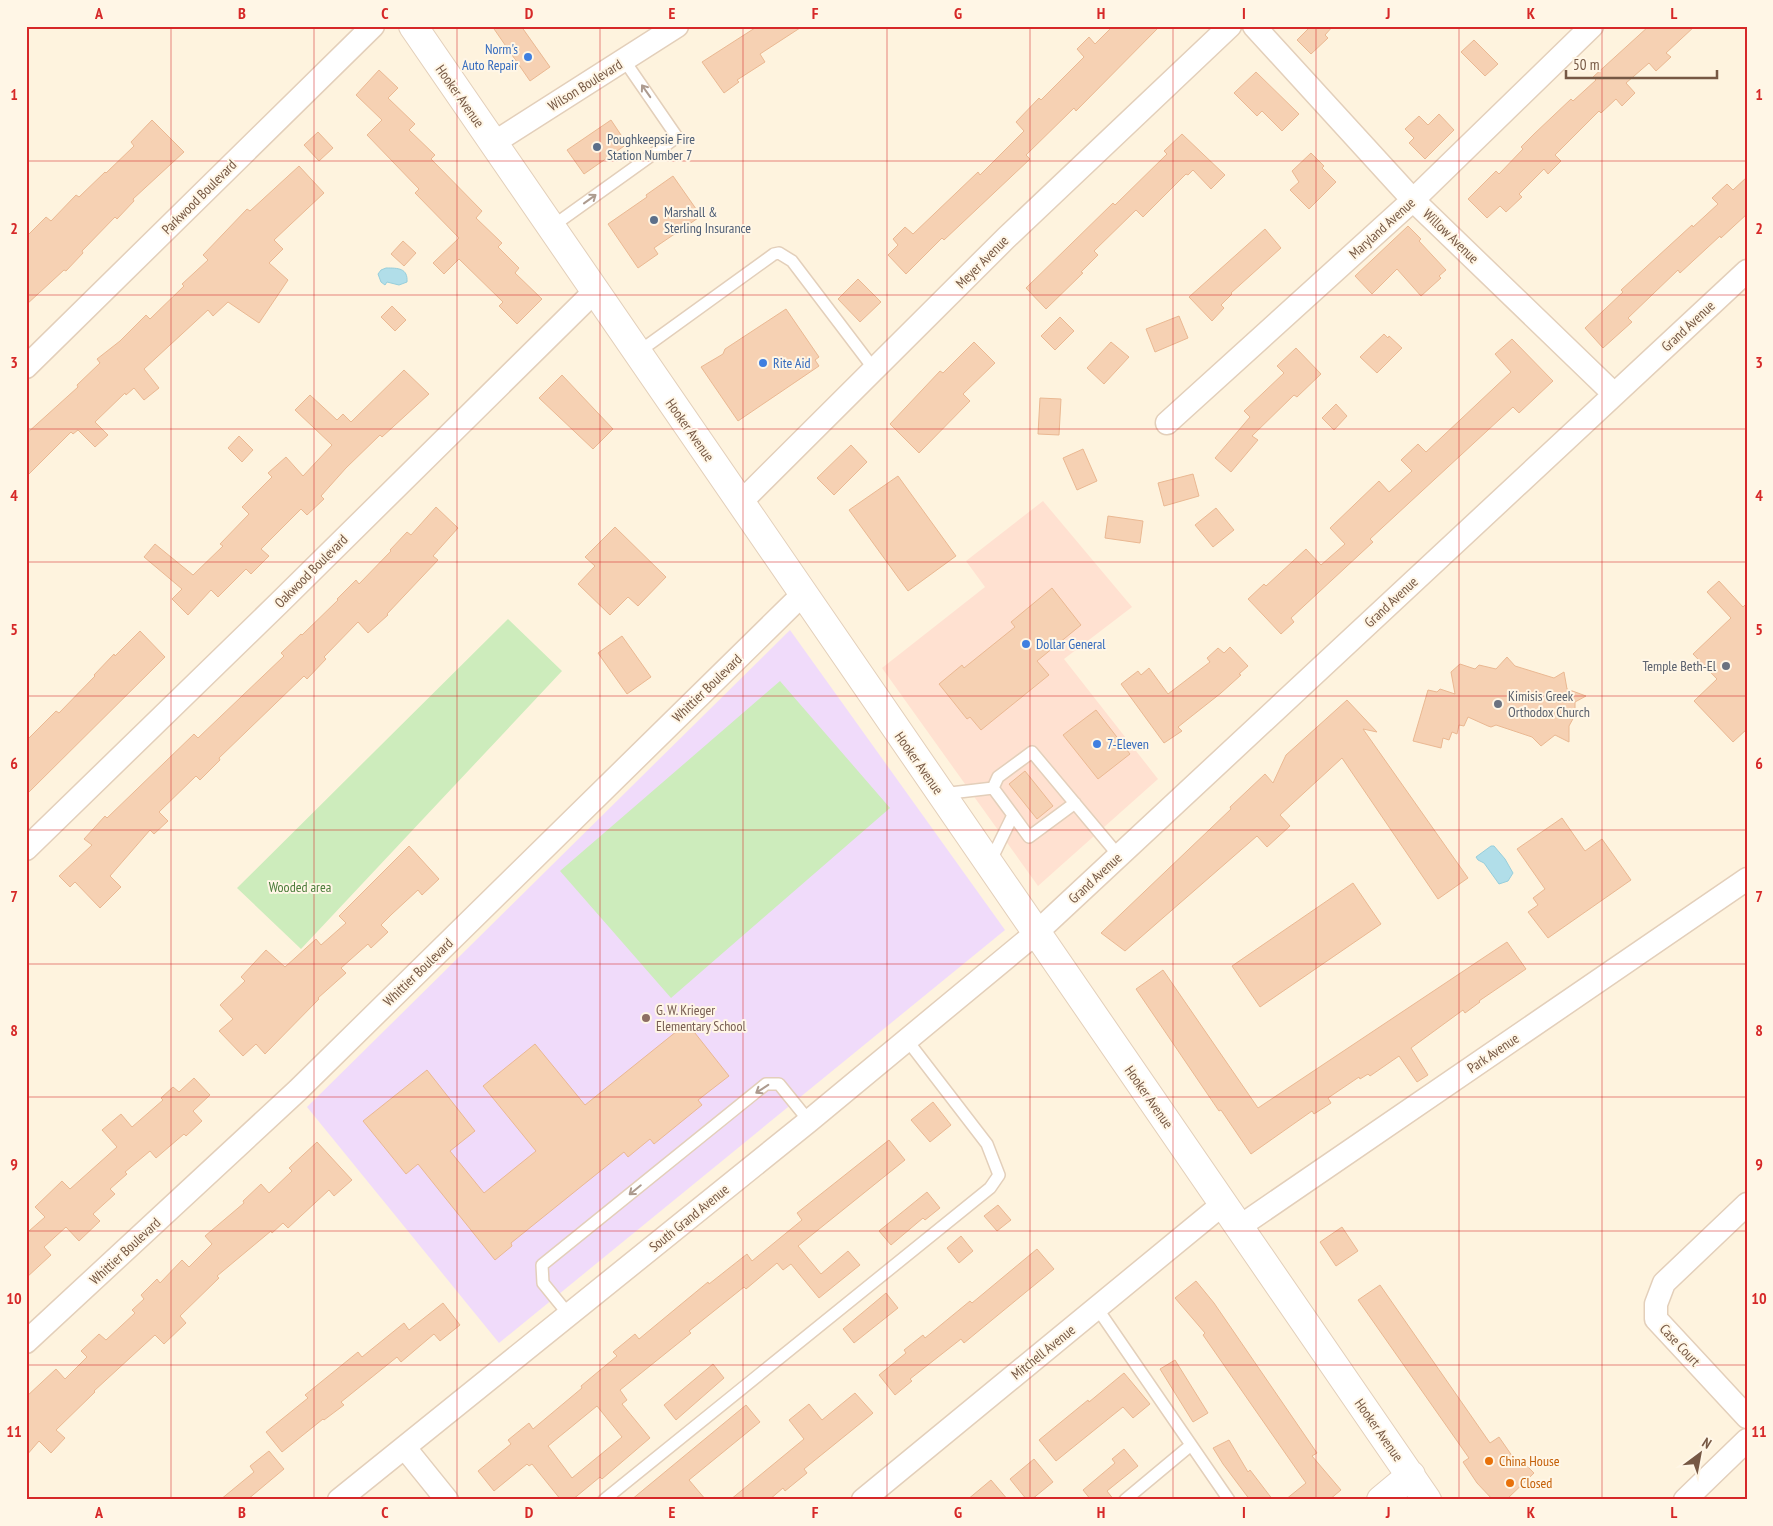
<svg xmlns="http://www.w3.org/2000/svg" width="1773" height="1526" viewBox="0 0 1773 1526" font-family="'PT Sans Narrow',sans-serif">
  <rect width="100%" height="100%" fill="#fef3de"/>
  <path fill="#ffe1d1" d="M1043 501 1132 607 1064 659 1158 779 1038 886 882 668 985 587 966 561Z"/>
  <path fill="#f0dbfa" d="M790 630 1005 930 499 1343 307 1107Z"/>
  <path fill="#cdecbc" d="M508 619 562 671 301 949 237 888Z
    M780 681 890 808 671 998 560 871Z"/>
  <path fill="#b1dee9" stroke="#97cedb" d="M386 268C398 268 408 268 407 282L399 285 387 282 385 285 381 282 378 274 381 270Z
    M1491 846H1494L1505 859 1513 873 1508 881 1499 884 1484 863 1478 860 1476 857Z"/>
  <path fill="#f6d1b3" stroke="#eab892" fill-rule="evenodd" d="M492 26H521L550 67 530 81Z
    M758 26H803L760 54 765 62 737 80 739 82 724 93 702 62Z
    M1113 26H1160L1076 111 1074 108 1026 155 1030 159 1012 176 944 240 942 238 906 274 888 255 898 245 893 239 905 227 913 234 978 172 980 175 1024 131 1016 122 1039 98 1041 100 1084 57 1077 49 1089 37 1095 44Z
    M1311 26H1333L1325 35 1328 38 1311 54 1297 40Z
    M1649 26H1695L1666 53 1671 57 1656 71 1649 63 1626 83 1635 93 1622 106 1616 99 1601 113 1599 111 1555 155 1561 161 1548 174 1544 169 1519 194 1522 197 1506 212 1500 206 1487 218 1468 199 1496 171 1499 174 1523 149 1521 147 1534 134 1571 99 1573 101 1596 80 1593 77Z
    M1474 40 1498 64 1485 76 1461 52Z
    M379 70 398 88 388 98 415 124 409 130 435 155 431 159 482 211 476 218 502 243 498 247 519 268 515 273 542 299 517 324 499 306 503 302 459 259 444 274 433 263 459 238 415 193 419 189 367 135 382 120 356 95Z
    M1256 72 1299 114 1282 131 1262 111 1257 116 1234 93Z
    M1439 114 1454 130 1425 159 1409 143 1414 138 1405 129 1419 116 1428 125Z
    M152 120 184 152 133 199 134 201 117 219 115 217 82 251 83 253 66 271 64 270 26 305V237L46 217 51 221 76 195 79 197 105 172 106 173 134 146 131 142Z
    M611 120 627 144 584 174 567 150Z
    M318 132 333 148 319 161 304 145Z
    M1182 134 1225 175 1211 189 1193 170 1188 175 1186 174 1143 217 1136 210 1094 251 1098 255 1081 272 1083 273 1046 309 1026 288 1113 203 1115 205 1167 154 1164 151Z
    M1311 153 1324 166 1322 168 1336 182 1309 209 1290 190 1299 182 1292 171Z
    M299 166 324 193 274 240 283 249 269 263 288 280 259 323 228 302 213 316 208 310 144 369 159 388 144 400 134 388 126 395 125 393 95 422 108 435 95 447 78 430 73 434 71 432 26 477V434L78 387 77 385 100 363 97 359 120 341 146 315 150 319 184 286 182 284 208 260 203 255 247 209 250 211Z
    M673 176 701 216 654 248 658 254 638 268 608 224 647 197 646 195Z
    M1747 177V214L1721 238 1720 236 1680 273 1678 270 1628 318 1632 322 1603 348 1585 328 1623 292 1621 290 1692 225 1693 227 1718 204 1712 198 1727 184 1733 190Z
    M1408 226 1421 239 1419 241 1446 270 1439 276 1441 278 1421 296 1397 269 1372 294 1355 276Z
    M1265 229 1281 248 1231 293 1232 294 1221 305 1224 308 1212 321 1189 297Z
    M403 241 416 253 404 266 391 254Z
    M858 279 881 302 860 322 838 299Z
    M392 306 406 320 395 331 381 317Z
    M786 309 819 357 815 360 819 366 738 421 701 367 723 354 725 349Z
    M1179 316 1188 338 1155 352 1146 329Z
    M1060 317 1074 331 1055 350 1041 336Z
    M1384 334 1388 338 1389 336 1402 348 1377 373 1360 357Z
    M1512 339 1553 381 1519 413 1513 407 1370 539 1373 542 1291 618 1294 622 1281 634 1248 599 1264 584 1266 586 1306 549 1321 565 1345 544 1330 528 1379 481 1389 492 1412 471 1401 460 1418 444 1426 452 1511 372 1495 354Z
    M974 342 995 363 963 394 970 401 919 453 890 424 940 371 943 373Z
    M1111 342 1129 357 1104 384 1087 368Z
    M1296 348 1321 374 1297 397 1294 395 1252 436 1258 440 1231 472 1215 458 1250 417 1244 411 1284 373 1277 366Z
    M404 370 429 394 382 437 380 435 346 468 321 496 324 499 307 515 301 509 261 549 269 556 251 574 246 569 218 597 211 590 188 615 172 599 182 589 144 557 155 544 193 575 223 546 220 544 249 514 242 507 272 477 268 473 286 457 303 476 332 445 295 410 310 395 337 420 343 414 351 422Z
    M562 375 613 429 593 449 539 398Z
    M1040 398 1061 399 1059 435 1038 434Z
    M1336 404 1347 416 1334 430 1322 418Z
    M239 436 253 450 242 462 228 448Z
    M851 445 867 462 834 495 817 478Z
    M1083 449 1097 481 1077 490 1063 458Z
    M1193 474 1199 496 1164 506 1158 483Z
    M898 476 956 556 908 591 849 510Z
    M436 507 458 528 433 556 438 560 387 614 388 615 368 633 358 622 324 657 326 659 307 679 304 676 219 758 220 760 200 780 196 776 159 812 168 821 154 834 150 830 110 876 121 887 100 908 75 882 70 887 59 876 92 845 84 839 105 816 107 818 194 734 198 738 284 656 281 653 301 634 302 635 338 600 337 599 356 580 359 584 391 551 390 550 407 532 411 535Z
    M1216 508 1234 530 1213 547 1195 525Z
    M1108 516 1143 521 1140 543 1105 538Z
    M615 527 666 577 638 606 628 597 610 615 578 584 595 566 585 557Z
    M1719 581 1743 607 1747 603V729L1733 742 1694 701 1717 679 1693 654 1731 618 1707 592Z
    M1052 588 1081 625 1037 661 1049 675 981 730 970 717 967 719 939 684 962 665 964 668 1015 627 1011 622Z
    M140 631 165 657 26 795V741L56 711 59 713 95 676 94 675 114 654 115 656Z
    M622 636 651 677 627 694 598 653Z
    M1230 647 1248 666 1239 674 1241 675 1221 693 1178 727 1182 731 1164 743 1121 684 1138 671 1141 675 1149 668 1168 694 1210 662 1207 658 1218 648 1224 653Z
    M1507 657 1515 666 1554 678 1564 672 1567 689 1586 696 1575 702V715L1569 726V742L1555 735 1541 746 1532 737 1496 725 1491 727 1488 726 1468 717 1464 726 1459 725 1457 734 1452 732 1449 740 1443 738 1441 748 1413 741 1428 690 1437 692 1440 689 1455 694 1451 672 1460 664 1475 669 1479 665 1496 669Z
    M1347 700 1377 732 1363 729 1468 878 1438 899 1342 758 1280 815 1290 826 1267 847 1257 836 1125 951 1101 933 1231 809 1230 807 1265 774 1273 783 1286 755Z
    M1096 710 1130 754 1098 779 1063 735Z
    M1025 771 1053 806 1037 819 1009 784Z
    M1562 818 1585 851 1602 839 1631 880 1548 938 1528 912 1538 905 1533 898 1545 889 1517 849Z
    M409 846 439 879 422 895 418 890 392 914 381 925 388 932 371 948 368 944 341 968 346 973 318 998 319 999 265 1054 256 1044 243 1056 219 1031 233 1019 220 1005 245 981 241 977 266 950 285 967 316 939 321 945 346 923 339 916Z
    M1353 883 1381 924 1260 1007 1232 966Z
    M1507 942 1526 969 1479 1001 1480 1002 1465 1013 1463 1010 1411 1048 1428 1075 1417 1082 1399 1056 1370 1076 1368 1074 1360 1079 1359 1077 1328 1098 1331 1103 1314 1114 1312 1111 1251 1154 1221 1110 1219 1111 1136 989 1163 970 1258 1108Z
    M687 1023 729 1076 698 1100 702 1105 654 1144 650 1139 628 1157 624 1152 511 1243 512 1246 495 1260 418 1164 406 1174 363 1121 427 1070 475 1131 450 1151 484 1193 536 1151 483 1086 535 1044 585 1105Z
    M194 1078 210 1095 193 1111 202 1121 186 1136 184 1134 156 1158 150 1151 125 1172 127 1174 110 1189 115 1194 93 1214 100 1221 79 1241 66 1227 44 1247 51 1255 26 1278V1228L29 1231 45 1217 35 1207 62 1181 70 1189 117 1147 102 1130 121 1114 132 1127 163 1100 161 1098 173 1087 179 1092Z
    M933 1102 951 1125 930 1142 911 1120Z
    M889 1140 905 1160 798 1246 821 1274 848 1251 860 1265 819 1298 791 1264 783 1270 777 1263 746 1289 744 1287 689 1331 691 1333 620 1390 627 1400 622 1404 650 1438 602 1479 600 1477 572 1500H561L532 1464 529 1466 527 1464 494 1491 478 1471 511 1444 508 1440 529 1423 533 1429 582 1388 581 1386 617 1356 613 1352 635 1334 639 1339 708 1282 709 1284 747 1254 752 1261 802 1220 797 1213ZM597 1406 622 1437 572 1478 548 1446Z
    M317 1142 352 1180 334 1196 329 1190 288 1228 283 1223 272 1233 271 1231 217 1276 219 1278 180 1316 186 1323 164 1344 155 1335 94 1391 95 1392 56 1430 65 1438 51 1453 39 1441 26 1456V1397L56 1369 65 1379 87 1357 81 1351 99 1334 106 1340 135 1313 132 1310 144 1299 141 1295 157 1279 160 1283 182 1260 189 1267 212 1244 205 1236 244 1203 243 1201 261 1184 269 1193 292 1171 289 1168Z
    M927 1192 940 1208 925 1220 923 1218 891 1245 879 1231Z
    M998 1205 1011 1220 997 1231 984 1216Z
    M1342 1227 1358 1251 1336 1266 1320 1242Z
    M961 1236 973 1251 959 1263 947 1248Z
    M1037 1249 1054 1269 964 1343 961 1339 910 1379 912 1381 895 1395 879 1375 906 1353 904 1350 923 1335 925 1338 970 1301 972 1303Z
    M1196 1281 1214 1303 1317 1453 1312 1456 1341 1490 1329 1500H1285L1306 1483 1203 1335 1205 1333 1175 1298Z
    M1380 1285 1490 1443 1499 1437 1517 1463 1521 1460 1534 1473 1506 1500H1493L1477 1483 1463 1462 1469 1458 1358 1300Z
    M886 1293 898 1308 854 1343 843 1329Z
    M443 1303 460 1325 440 1341 434 1334 401 1362 397 1357 341 1402 344 1405 324 1420 323 1419 282 1452 266 1432 308 1398 305 1395 358 1352 362 1357 404 1323 409 1330Z
    M1175 1360 1208 1413 1193 1422 1160 1369Z
    M713 1364 724 1378 676 1420 664 1405Z
    M1124 1373 1150 1404 1133 1418 1123 1407 1056 1461 1039 1440 1088 1400 1089 1402Z
    M855 1393 873 1413 872 1414 804 1469 807 1473 785 1491 783 1488 769 1500H730L804 1439 789 1420 809 1404 822 1420Z
    M746 1405 760 1422 689 1480 706 1500H631Z
    M1229 1440 1248 1472 1250 1470 1273 1500H1250L1223 1464 1213 1448Z
    M1124 1449 1138 1466 1107 1491 1114 1500H1091L1083 1490 1115 1463 1112 1459Z
    M269 1451 284 1469 247 1500H220L254 1472 250 1466Z
    M1034 1459 1053 1482 1031 1500H1027L1010 1479Z
    M991 1480 1008 1500H967Z"/>
  <g fill="none" stroke-linecap="round" stroke-linejoin="round">
    <defs>
      <path id="service" d="M550 228 677 137 624 60
        M637 353 774 254 779 253 792 261 874 369
        M993 788 998 777 1032 752 1119 856
        M942 794 993 788 1013 815 990 862
        M1013 815 1029 837 1075 803
        M1097 1308 1229 1500
        M569 1315 543 1283 542 1265 766 1084H779L809 1121
        M604 1500 990 1188 999 1175 987 1144 907 1040
        M1125 1500 1191 1445"/>
      <path id="minor" d="M1254 26 1413 200 1614 394
        M492 144 677 26
        M26 367 373 26
        M1167 423 1413 200 1592 26
        M740 503 1006 238 1230 26
        M26 849 279 603 594 292
        M1747 1204 1664 1283 1656 1304V1319L1747 1417
        M1239 1227 1747 879
        M26 1342 298 1090 803 594
        M405 1448 447 1500
        M339 1500 809 1121 1036 933 1747 271
        M863 1500 1223 1204
        M1685 1500 1747 1440"/>
      <path id="tertiary" d="M413 26 1427 1500
        M1381 1500 1411 1475"/>
    </defs>
    <use href="#service" stroke="#e3cfba" stroke-width="14"/>
    <use href="#minor" stroke="#e3cfba" stroke-width="25"/>
    <use href="#tertiary" stroke="#e3cfba" stroke-width="30"/>
    <use href="#service" stroke="#fff" stroke-width="11"/>
    <use href="#minor" stroke="#fff" stroke-width="22"/>
    <use href="#tertiary" stroke="#fff" stroke-width="28"/>
  </g>
  <defs><path id="oneway-shaft" d="M-6 0H5M1.5-3L5.5 0L1.5 3" fill="none" stroke-width="1.6" stroke-linecap="round" stroke-linejoin="round" transform="scale(1.25)"/></defs>
  <g stroke="#ad9b8f">
    <use href="#oneway-shaft" transform="translate(646 91) rotate(-125)"/>
    <use href="#oneway-shaft" transform="translate(590 199) rotate(-36)"/>
    <use href="#oneway-shaft" transform="translate(762 1089) rotate(147)"/>
    <use href="#oneway-shaft" transform="translate(635 1190) rotate(141)"/>
  </g>
  <path fill="none" stroke="#d62828" stroke-width="1" stroke-opacity="0.55" d="M171 26V1500M314 26V1500M457 26V1500M600 26V1500M743 26V1500M887 26V1500M1030 26V1500M1173 26V1500M1316 26V1500M1459 26V1500M1602 26V1500M26 161H1747M26 295H1747M26 429H1747M26 562H1747M26 696H1747M26 830H1747M26 964H1747M26 1097H1747M26 1231H1747M26 1365H1747"/>
  <g fill="#3f7fe0" stroke="#fff6e6" stroke-width="2">
    <circle cx="528" cy="57" r="5"/>
    <circle cx="763" cy="363" r="5"/>
    <circle cx="1026" cy="644" r="5"/>
    <circle cx="1097" cy="744" r="5"/>
  </g>
  <g fill="#5c6f8a" stroke="#fff6e6" stroke-width="2">
    <circle cx="597" cy="147" r="5"/>
    <circle cx="654" cy="220" r="5"/>
  </g>
  <g fill="#6b7280" stroke="#fff6e6" stroke-width="2">
    <circle cx="1726" cy="666" r="5"/>
    <circle cx="1498" cy="704" r="5"/>
  </g>
  <circle fill="#8d6e63" stroke="#fff6e6" stroke-width="2" cx="646" cy="1018" r="5"/>
  <g fill="#e8710a" stroke="#fff6e6" stroke-width="2">
    <circle cx="1489" cy="1461" r="5"/>
    <circle cx="1510" cy="1483" r="5"/>
  </g>
  <g text-anchor="middle" dominant-baseline="central" stroke-width="4" stroke-linejoin="round" paint-order="stroke">
    <g font-size="14" fill="#366cbe" stroke="#fff6e6" text-anchor="start">
      <text x="518" y="49" text-anchor="end">Norm's<tspan x="518" dy="16">Auto Repair</tspan></text>
      <text x="773" y="363">Rite Aid</text>
      <text x="1036" y="644">Dollar General</text>
      <text x="1107" y="744">7-Eleven</text>
    </g>
    <g font-size="14" fill="#765844" stroke="#fff6e6">
      <text transform="translate(585 85) rotate(-32)">Wilson Boulevard</text>
      <text transform="translate(460 96) rotate(55)">Hooker Avenue</text>
      <text transform="translate(199 197) rotate(-45)">Parkwood Boulevard</text>
      <text transform="translate(1382 228) rotate(-42)">Maryland Avenue</text>
      <text transform="translate(1451 236) rotate(44)">Willow Avenue</text>
      <text transform="translate(982 262) rotate(-45)">Meyer Avenue</text>
      <text transform="translate(1688 326) rotate(-43)">Grand Avenue</text>
      <text transform="translate(690 430) rotate(55)">Hooker Avenue</text>
      <text transform="translate(311 571) rotate(-45)">Oakwood Boulevard</text>
      <text transform="translate(1391 602) rotate(-43)">Grand Avenue</text>
      <text transform="translate(707 688) rotate(-44)">Whittier Boulevard</text>
      <text transform="translate(919 763) rotate(55)">Hooker Avenue</text>
      <text transform="translate(1095 878) rotate(-43)">Grand Avenue</text>
      <text transform="translate(418 972) rotate(-44)">Whittier Boulevard</text>
      <text transform="translate(1493 1053) rotate(-34)">Park Avenue</text>
      <text transform="translate(1149 1097) rotate(55)">Hooker Avenue</text>
      <text transform="translate(689 1218) rotate(-39)">South Grand Avenue</text>
      <text transform="translate(125 1251) rotate(-43)">Whittier Boulevard</text>
      <text transform="translate(1680 1345) rotate(47)">Case Court</text>
      <text transform="translate(1043 1352) rotate(-39)">Mitchell Avenue</text>
      <text transform="translate(1379 1430) rotate(55)">Hooker Avenue</text>
    </g>
    <g font-size="14" fill="#4e5e75" stroke="#fff6e6" text-anchor="start">
      <text x="607" y="139">Poughkeepsie Fire<tspan x="607" dy="16">Station Number 7</tspan></text>
      <text x="664" y="212">Marshall &amp;<tspan x="664" dy="16">Sterling Insurance</tspan></text>
    </g>
    <g font-size="14" fill="#5b616d" stroke="#fff6e6" text-anchor="end">
      <text x="1716" y="666">Temple Beth-El</text>
      <text x="1508" y="696" text-anchor="start">Kimisis Greek<tspan x="1508" dy="16">Orthodox Church</tspan></text>
    </g>
    <g font-size="14" fill="#4c7d3b" stroke="#fff6e6">
      <text x="300" y="887">Wooded area</text>
    </g>
    <g font-size="14" fill="#785e54" stroke="#fff6e6" text-anchor="start">
      <text x="656" y="1010">G. W. Krieger<tspan x="656" dy="16">Elementary School</tspan></text>
    </g>
    <g font-size="14" fill="#c56008" stroke="#fff6e6" text-anchor="start">
      <text x="1499" y="1461">China House</text>
      <text x="1520" y="1483">Closed</text>
    </g>
  </g>
  <rect width="1773" height="1526" fill="none" stroke="#fff6e6" stroke-width="55"/>
  <g transform="translate(1700 1454) rotate(32)" stroke="#fff6e6" stroke-width="4" paint-order="stroke">
  <path d="M0-4L9 19L0 12L-9 19Z" fill="#765844"/>
  <text y="-8" font-size="14" font-weight="bold" text-anchor="middle" fill="#765844">N</text>
  </g>
  <path d="M1566 70v8h151v-8" fill="none" stroke="#765844" stroke-width="2.5"/>
  <text x="1573" y="70" font-size="15" fill="#765844" stroke="#fff6e6" stroke-width="4" paint-order="stroke">50 m</text>
  <rect x="28" y="28" width="1718" height="1470" fill="none" stroke="#d62828" stroke-width="2"/>
  <g font-size="16" text-anchor="middle" font-weight="bold" fill="#d62828">
    <text x="99" y="19">A</text>
    <text x="242" y="19">B</text>
    <text x="385" y="19">C</text>
    <text x="529" y="19">D</text>
    <text x="672" y="19">E</text>
    <text x="815" y="19">F</text>
    <text x="958" y="19">G</text>
    <text x="1101" y="19">H</text>
    <text x="1244" y="19">I</text>
    <text x="1388" y="19">J</text>
    <text x="1531" y="19">K</text>
    <text x="1674" y="19">L</text>
    <text x="14" y="100">1</text>
    <text x="1759" y="100">1</text>
    <text x="14" y="234">2</text>
    <text x="1759" y="234">2</text>
    <text x="14" y="368">3</text>
    <text x="1759" y="368">3</text>
    <text x="14" y="501">4</text>
    <text x="1759" y="501">4</text>
    <text x="14" y="635">5</text>
    <text x="1759" y="635">5</text>
    <text x="14" y="769">6</text>
    <text x="1759" y="769">6</text>
    <text x="14" y="902">7</text>
    <text x="1759" y="902">7</text>
    <text x="14" y="1036">8</text>
    <text x="1759" y="1036">8</text>
    <text x="14" y="1170">9</text>
    <text x="1759" y="1170">9</text>
    <text x="14" y="1304">10</text>
    <text x="1759" y="1304">10</text>
    <text x="14" y="1437">11</text>
    <text x="1759" y="1437">11</text>
    <text x="99" y="1518">A</text>
    <text x="242" y="1518">B</text>
    <text x="385" y="1518">C</text>
    <text x="529" y="1518">D</text>
    <text x="672" y="1518">E</text>
    <text x="815" y="1518">F</text>
    <text x="958" y="1518">G</text>
    <text x="1101" y="1518">H</text>
    <text x="1244" y="1518">I</text>
    <text x="1388" y="1518">J</text>
    <text x="1531" y="1518">K</text>
    <text x="1674" y="1518">L</text>
  </g>
</svg>
